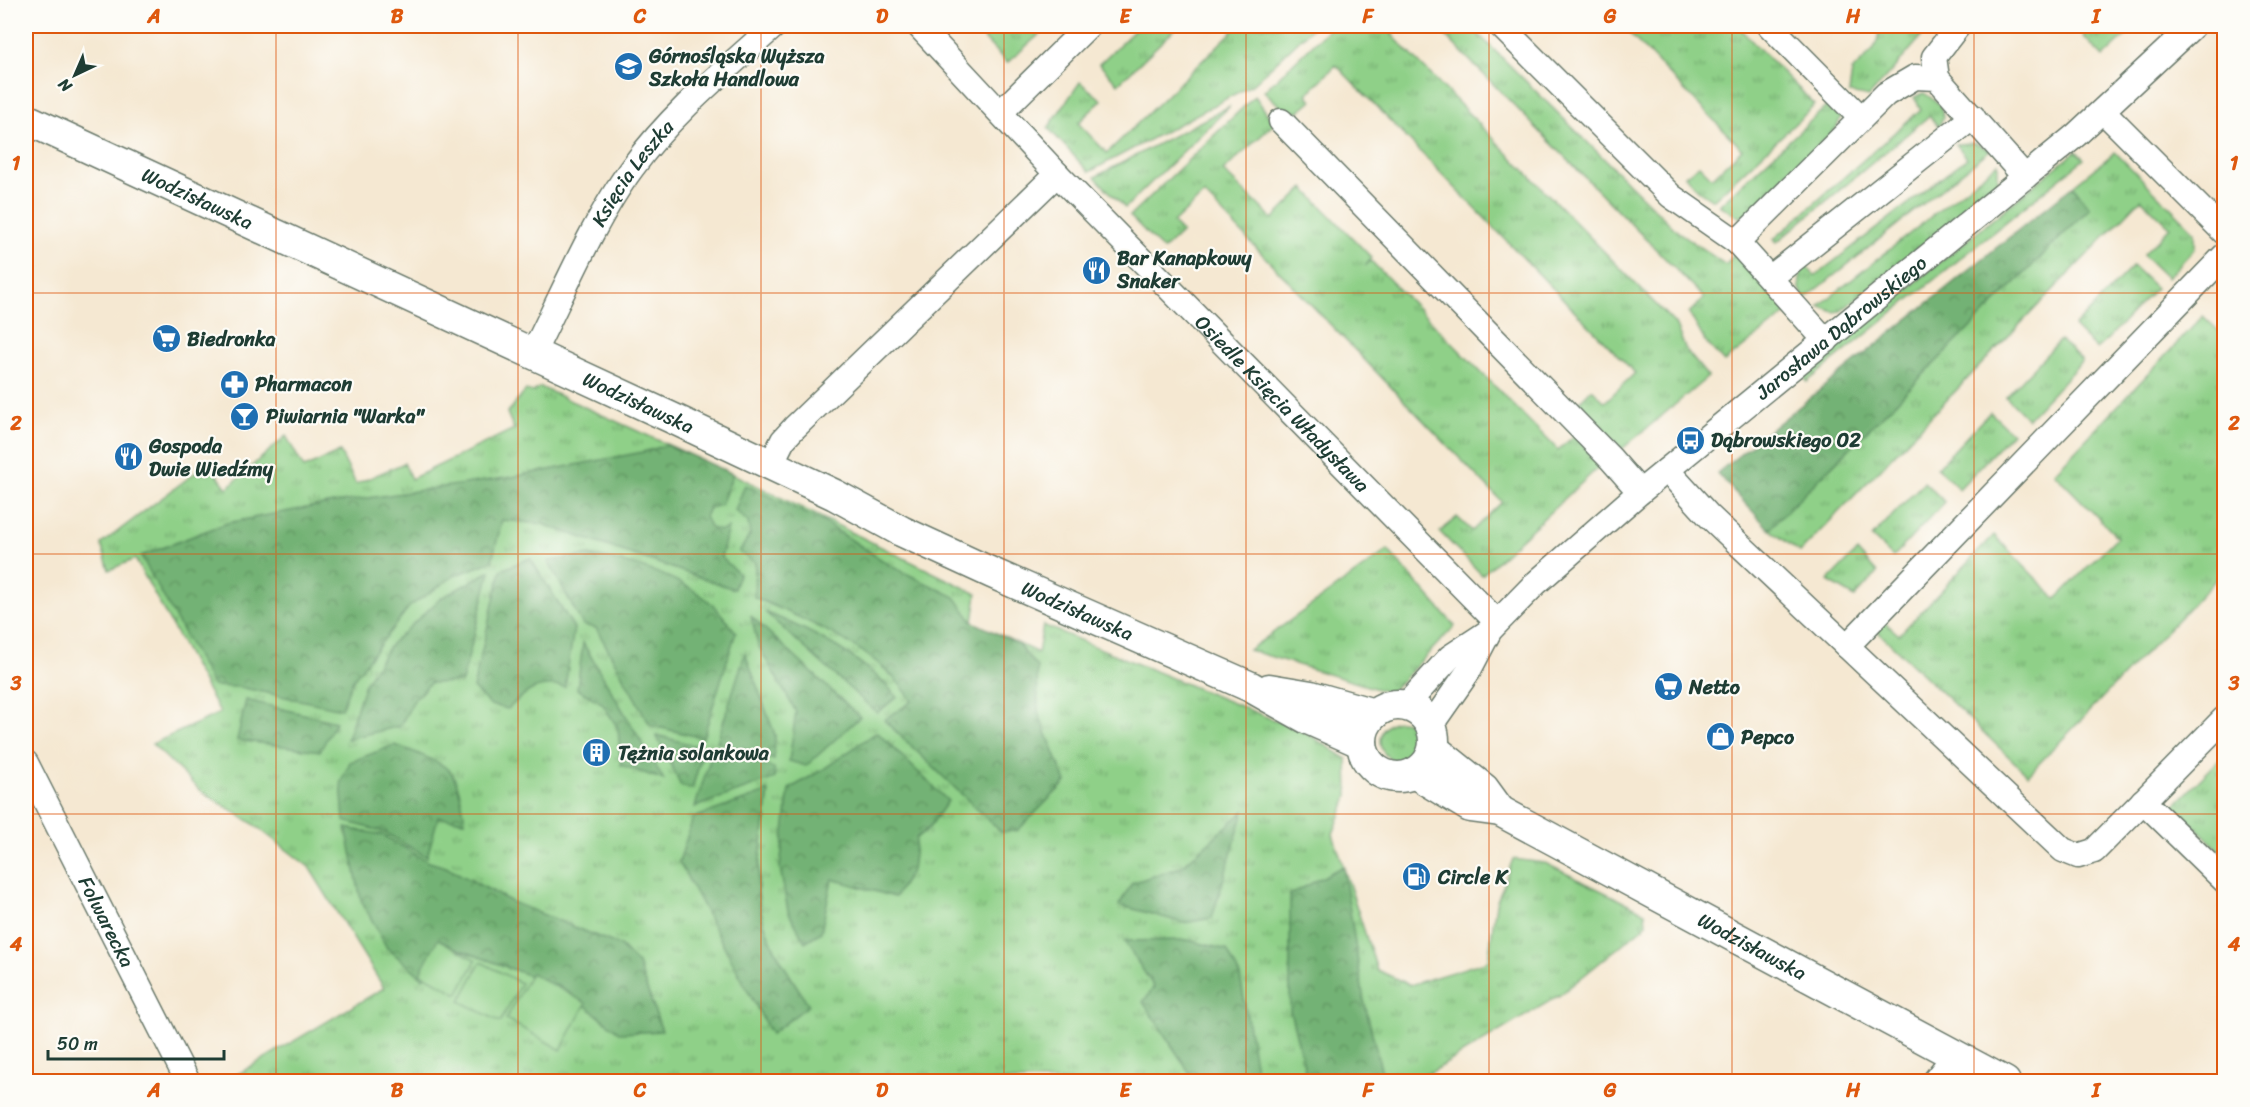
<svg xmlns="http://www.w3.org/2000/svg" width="2250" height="1107" viewBox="0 0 2250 1107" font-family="Sriracha,sans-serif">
  <defs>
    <pattern id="grass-tufts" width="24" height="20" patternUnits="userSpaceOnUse" patternTransform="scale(1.5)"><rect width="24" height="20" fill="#8fd088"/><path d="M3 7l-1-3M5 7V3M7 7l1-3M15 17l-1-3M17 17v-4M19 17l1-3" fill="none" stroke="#74aa70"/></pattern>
    <pattern id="forest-crowns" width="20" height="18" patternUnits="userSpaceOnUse" patternTransform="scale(1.5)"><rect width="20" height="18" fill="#73b274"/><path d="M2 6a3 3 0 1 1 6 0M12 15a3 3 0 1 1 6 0" fill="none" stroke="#5e9260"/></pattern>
  </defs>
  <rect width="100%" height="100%" fill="#fdfcf7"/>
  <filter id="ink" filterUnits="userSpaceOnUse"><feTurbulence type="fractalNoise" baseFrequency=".0167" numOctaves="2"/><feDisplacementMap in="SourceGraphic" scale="12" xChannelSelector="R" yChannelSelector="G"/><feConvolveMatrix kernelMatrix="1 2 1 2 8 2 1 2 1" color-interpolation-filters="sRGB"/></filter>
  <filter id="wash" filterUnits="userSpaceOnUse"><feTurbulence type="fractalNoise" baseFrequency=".008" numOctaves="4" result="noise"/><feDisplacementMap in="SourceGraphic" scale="24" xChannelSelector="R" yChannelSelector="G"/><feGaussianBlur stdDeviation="1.35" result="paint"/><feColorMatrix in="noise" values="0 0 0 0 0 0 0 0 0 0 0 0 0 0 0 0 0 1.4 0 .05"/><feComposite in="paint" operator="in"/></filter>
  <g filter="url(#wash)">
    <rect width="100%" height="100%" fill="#f5e8d2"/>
    <path fill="url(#grass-tufts)" stroke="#57865e" stroke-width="1.5" d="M972 26H1049L1007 63Z
      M1139 26 1177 27 1118 84 1099 64Z
      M1238 26H1314L1252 85 1089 172 1048 128 1080 82 1102 100 1078 123 1107 153Z
      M1332 26H1394L1397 29 1392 35 1675 324 1686 350 1708 377 1622 449 1579 402 1592 389 1605 402 1635 373 1336 65 1307 94 1312 100 1298 112 1284 110 1264 91Z
      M1436 26H1470L1677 231 1726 265 1736 251 1789 312 1724 362 1705 341 1689 313 1704 298Z
      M1622 26H1737L1815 105 1713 200 1698 190 1685 176 1699 165 1712 178 1742 149Z
      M1882 26H1927L1929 28 1869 97 1849 93 1852 71 1874 49Z
      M2094 26H2136L2103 57 2083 36Z
      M1924 93 1941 105 1943 117 1939 127 1929 116 1777 242 1774 239 1921 109 1914 97Z
      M1255 96 1274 124 1223 171 1273 219 1304 188 1372 258 1365 266 1371 261 1558 450 1575 435 1600 466 1482 575 1440 532 1457 517 1472 531 1502 502 1204 194 1173 223 1182 232 1163 250 1130 216Z
      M1829 104 1838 106 1841 116 1837 127 1770 196 1741 218 1719 205Z
      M1230 106 1125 208 1095 177Z
      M1975 143 1990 150 1805 299C1796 287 1800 277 1804 263L1815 276 1967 158 1956 144Z
      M2076 151 2084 159 1807 382 1802 375Z
      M2115 152 2195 232V248L2167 278 2143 255 2170 227 2141 199 1800 552 1769 529 2089 208 2073 186Z
      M1998 163V181L1984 195 1841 311 1834 312 1819 306Z
      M2133 266 2156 288 2097 350 2074 327Z
      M2203 316 2220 332 2224 328V571L2028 775 1874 628 1882 620 1899 635 1994 535 2056 599 2117 537 2054 473Z
      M2060 340 2082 361 2028 419 2006 397Z
      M540 387 733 474 977 594 973 622 1038 653 1043 625 1308 734 1347 759 1348 795 1333 834 1377 970 1410 985 1488 961 1496 904 1513 859 1545 863 1645 912 1646 925 1560 995 1417 1081H226L384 988 309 867 252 823 201 791 152 744 220 713 135 559 109 570 101 544 208 463 227 488 286 436 304 468 340 452 356 484 404 463 411 479 514 429 507 413 526 390 533 392Z
      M1990 412 2012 433 1959 489 1937 468Z
      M1924 482 1945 502 1893 557 1872 537Z
      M1388 550 1455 626 1390 693 1249 650Z
      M1857 551 1877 573 1855 597 1828 581Z
      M1380 741a20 20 0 1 1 40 0a20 20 0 1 1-40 0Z
      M2224 755V853L2223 854 2174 806Z"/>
    <path fill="url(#forest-crowns)" stroke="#497854" stroke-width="1.5" d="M2073 186 2090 208 1769 529 1717 473Z
      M667 445 733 474 721 505 709 508 705 517 711 528 721 531 728 528 721 557 739 574 734 589 542 524 502 520 492 561 454 576 409 607 352 681 341 709 239 687 213 686 141 556 227 523 327 504 512 477 643 452Z
      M745 485 824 522 891 566 955 597 973 622 1017 643 1037 667 1038 712 1066 782 1017 831 1001 832 884 720 912 701C878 647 810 623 754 597L755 563 739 552 750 535 748 522 735 510Z
      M589 555C631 563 677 574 711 603 720 611 728 623 736 632L703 738 650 725 596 628 583 625 548 561Z
      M530 558 574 628 565 687C538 682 527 690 508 709L490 705 473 688 501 570Z
      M490 571 462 682 430 683 414 700 400 726 347 739 365 683 391 644 441 598Z
      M765 612C814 632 863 657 897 697L877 713Z
      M751 616 860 717 806 766 789 761 796 712 758 645Z
      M583 643 664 780 621 765 618 728 602 703 577 689Z
      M745 653 775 735 774 760 717 742Z
      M246 700 336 722 320 751 237 740Z
      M877 732 948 801 929 828 916 838 912 870 895 897 832 879 821 932 805 942 788 911 780 868 789 789 822 770Z
      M656 735 704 748 692 789 681 786Z
      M394 745C405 748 444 763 450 771 460 784 462 805 465 821L438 817 427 857 384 832 344 821 341 782 350 762Z
      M713 750 774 768 775 778 695 807Z
      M769 791C766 821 757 863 758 892 761 935 787 971 809 1005L771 1034 679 862 693 818Z
      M1244 811 1212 918 1184 923 1119 905 1132 883 1181 867Z
      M346 828 383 835 429 862 446 867 512 902 619 945 638 964 662 1031 620 1033 563 988 442 943 423 978 387 948 361 900Z
      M1343 866 1364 1001 1384 1081H1308L1290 1011V895Z
      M1188 940 1227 950 1240 976 1258 1081H1195L1143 1002 1154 987 1124 941Z"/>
    <path fill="#8fd088" stroke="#57865e" stroke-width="1.5" d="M438 939 476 960 458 994 420 973Z
      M481 962 521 983 500 1022 460 1001Z
      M531 973 586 1003 561 1050 506 1019Z"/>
  </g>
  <g filter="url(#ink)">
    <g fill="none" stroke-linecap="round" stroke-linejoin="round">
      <defs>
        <g id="minor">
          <path id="s1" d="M919 26 1057 174 1497 622"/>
          <path d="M1501 26 1671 196 1737 242 1826 341"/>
          <path d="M1770 26 1861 118"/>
          <path d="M1937 78 1934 57 1958 26"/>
          <path d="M2103 111 2224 232"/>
          <path d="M1001 112 1088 26"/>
          <path d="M1281 121 1611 459 1640 492"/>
          <path d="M1737 242 1886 94 1915 77 1937 78 2025 177"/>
          <path d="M1770 278 1973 117"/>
          <path id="s2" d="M533 353C562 296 594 219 632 168 672 113 724 71 774 26"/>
          <path d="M771 464 783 440 794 428 1057 174"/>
          <path d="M1667 470 1709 516 2063 850 2078 856 2094 851 2224 719"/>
          <path d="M1847 646 2224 256"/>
          <path d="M1406 705 1450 657 1488 632"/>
          <path id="s3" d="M1431 725 1468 672 1490 630 1535 584 1640 492 2076 135 2193 26"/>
          <path id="s4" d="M26 763 188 1082"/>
          <path d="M2143 801 2224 880"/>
          <path d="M1934 1082 1955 1055"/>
        </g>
        <g id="tertiary">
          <path id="s5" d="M26 119 672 418 835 495 901 531 992 573 1251 687 1308 719 1362 743"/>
          <path d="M1269 689 1311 696 1374 714"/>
          <circle cx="1398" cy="741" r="36"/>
          <path d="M1434 749 1484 789 1500 811"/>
          <path id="s6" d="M1414 773 1470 807 1500 811 2005 1082"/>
        </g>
      </defs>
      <use href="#minor" stroke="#6a796b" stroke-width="27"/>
      <use href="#tertiary" stroke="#6a796b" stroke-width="33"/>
      <use href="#minor" stroke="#fff" stroke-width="24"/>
      <use href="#tertiary" stroke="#fff" stroke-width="30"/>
    </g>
  </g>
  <path fill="none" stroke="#de580e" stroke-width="1.5" stroke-opacity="0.55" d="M276 26V1082M518 26V1082M761 26V1082M1004 26V1082M1246 26V1082M1489 26V1082M1732 26V1082M1974 26V1082M26 293H2224M26 554H2224M26 814H2224"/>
  <defs>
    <symbol id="university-disc" viewBox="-11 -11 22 22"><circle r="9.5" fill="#1f6fb2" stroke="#fdfcf7"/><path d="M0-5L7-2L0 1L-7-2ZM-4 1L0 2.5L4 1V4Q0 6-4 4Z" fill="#fff"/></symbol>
    <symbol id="restaurant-disc" viewBox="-11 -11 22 22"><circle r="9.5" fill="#1f6fb2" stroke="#fdfcf7"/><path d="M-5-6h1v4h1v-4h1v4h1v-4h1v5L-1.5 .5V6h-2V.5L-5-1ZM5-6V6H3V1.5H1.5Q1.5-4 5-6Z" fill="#fff"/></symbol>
    <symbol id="supermarket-disc" viewBox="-11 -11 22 22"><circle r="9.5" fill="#1f6fb2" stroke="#fdfcf7"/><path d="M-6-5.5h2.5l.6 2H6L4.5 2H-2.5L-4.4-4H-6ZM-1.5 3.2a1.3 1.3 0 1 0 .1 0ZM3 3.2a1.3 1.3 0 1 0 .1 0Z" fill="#fff"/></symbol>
    <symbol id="pharmacy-disc" viewBox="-11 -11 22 22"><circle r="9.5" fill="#1f6fb2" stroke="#fdfcf7"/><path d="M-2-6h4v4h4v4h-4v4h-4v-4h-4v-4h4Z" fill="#fff"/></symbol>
    <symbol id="bar-disc" viewBox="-11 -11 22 22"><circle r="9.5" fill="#1f6fb2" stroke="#fdfcf7"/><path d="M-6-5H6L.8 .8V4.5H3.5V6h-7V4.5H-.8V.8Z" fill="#fff"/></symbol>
    <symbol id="bus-disc" viewBox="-11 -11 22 22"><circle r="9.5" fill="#1f6fb2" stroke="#fdfcf7"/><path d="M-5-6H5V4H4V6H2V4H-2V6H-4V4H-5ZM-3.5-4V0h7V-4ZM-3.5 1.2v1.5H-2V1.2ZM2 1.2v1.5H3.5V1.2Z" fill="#fff"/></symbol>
    <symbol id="shop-disc" viewBox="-11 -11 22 22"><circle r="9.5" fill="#1f6fb2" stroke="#fdfcf7"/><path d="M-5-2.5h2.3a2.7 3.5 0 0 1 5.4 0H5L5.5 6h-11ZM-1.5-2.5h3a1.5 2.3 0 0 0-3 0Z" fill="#fff"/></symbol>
    <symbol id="building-disc" viewBox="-11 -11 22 22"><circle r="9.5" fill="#1f6fb2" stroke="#fdfcf7"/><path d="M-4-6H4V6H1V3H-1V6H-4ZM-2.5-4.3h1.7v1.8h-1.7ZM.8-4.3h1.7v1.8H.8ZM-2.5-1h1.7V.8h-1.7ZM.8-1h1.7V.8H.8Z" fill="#fff"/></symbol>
    <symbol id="fuel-disc" viewBox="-11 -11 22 22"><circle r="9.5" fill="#1f6fb2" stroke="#fdfcf7"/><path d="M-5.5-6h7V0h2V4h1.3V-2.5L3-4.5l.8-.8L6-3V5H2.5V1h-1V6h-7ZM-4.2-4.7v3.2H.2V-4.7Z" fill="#fff"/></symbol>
  </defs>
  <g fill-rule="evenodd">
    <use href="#university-disc" x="612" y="50" width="33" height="33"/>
    <use href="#restaurant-disc" x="1080" y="254" width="33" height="33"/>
    <use href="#supermarket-disc" x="150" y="322" width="33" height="33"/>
    <use href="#pharmacy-disc" x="218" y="368" width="33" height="33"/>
    <use href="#bar-disc" x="228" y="400" width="33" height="33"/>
    <use href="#bus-disc" x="1674" y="424" width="33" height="33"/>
    <use href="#restaurant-disc" x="112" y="440" width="33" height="33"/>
    <use href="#supermarket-disc" x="1652" y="670" width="33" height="33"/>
    <use href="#shop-disc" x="1704" y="720" width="33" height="33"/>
    <use href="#building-disc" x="580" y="736" width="33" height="33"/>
    <use href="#fuel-disc" x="1400" y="860" width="33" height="33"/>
  </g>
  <g text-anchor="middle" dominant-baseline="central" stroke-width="4.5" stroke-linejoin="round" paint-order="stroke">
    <g font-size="20" font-weight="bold" fill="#1f3d34" stroke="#fdfcf7" text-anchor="start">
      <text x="649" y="56">Górnośląska Wyższa<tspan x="649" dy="23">Szkoła Handlowa</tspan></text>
      <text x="1117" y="258">Bar Kanapkowy<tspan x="1117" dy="23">Snaker</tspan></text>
      <text x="187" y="339">Biedronka</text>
      <text x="255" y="384">Pharmacon</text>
      <text x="266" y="416">Piwiarnia "Warka"</text>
      <text x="1711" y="440">Dąbrowskiego 02</text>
      <text x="149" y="446">Gospoda<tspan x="149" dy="23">Dwie Wiedźmy</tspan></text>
      <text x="1689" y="687">Netto</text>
      <text x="1741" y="737">Pepco</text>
      <text x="618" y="753">Tężnia solankowa</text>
      <text x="1438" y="877">Circle K</text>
    </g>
    <g font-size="20" fill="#1f3d34" stroke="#fdfcf7">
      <text stroke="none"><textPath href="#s2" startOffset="206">Księcia Leszka</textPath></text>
      <text stroke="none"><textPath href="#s5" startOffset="189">Wodzisławska</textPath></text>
      <text stroke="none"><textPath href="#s3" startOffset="576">Jarosława Dąbrowskiego</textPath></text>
      <text stroke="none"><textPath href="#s5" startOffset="675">Wodzisławska</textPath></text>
      <text stroke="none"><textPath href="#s1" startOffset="524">Osiedle Księcia Władysława</textPath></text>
      <text stroke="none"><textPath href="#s5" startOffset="1161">Wodzisławska</textPath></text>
      <text stroke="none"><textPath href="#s4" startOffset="178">Folwarecka</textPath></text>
      <text stroke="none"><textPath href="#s6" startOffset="382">Wodzisławska</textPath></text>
    </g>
  </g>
  <rect width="2250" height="1107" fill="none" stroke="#fdfcf7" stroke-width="66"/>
  <g transform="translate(75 75) rotate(224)" stroke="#fdfcf7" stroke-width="4.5" paint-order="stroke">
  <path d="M0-4.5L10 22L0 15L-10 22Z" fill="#1f3d34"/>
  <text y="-9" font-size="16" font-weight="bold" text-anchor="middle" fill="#1f3d34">N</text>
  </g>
  <path d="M48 1050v9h176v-9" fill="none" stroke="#1f3d34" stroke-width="3"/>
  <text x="57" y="1050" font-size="18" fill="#1f3d34" stroke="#fdfcf7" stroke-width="4.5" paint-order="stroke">50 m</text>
  <rect x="33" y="33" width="2184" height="1041" fill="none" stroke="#de580e" stroke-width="2"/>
  <g font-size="20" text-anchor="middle" font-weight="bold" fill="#de580e">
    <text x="154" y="23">A</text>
    <text x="397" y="23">B</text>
    <text x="640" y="23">C</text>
    <text x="882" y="23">D</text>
    <text x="1125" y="23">E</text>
    <text x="1368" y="23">F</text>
    <text x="1610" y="23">G</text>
    <text x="1853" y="23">H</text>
    <text x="2096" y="23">I</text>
    <text x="16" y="170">1</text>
    <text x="2234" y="170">1</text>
    <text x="16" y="430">2</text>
    <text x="2234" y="430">2</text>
    <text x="16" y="690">3</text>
    <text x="2234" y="690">3</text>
    <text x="16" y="951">4</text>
    <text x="2234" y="951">4</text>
    <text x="154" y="1097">A</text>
    <text x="397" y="1097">B</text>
    <text x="640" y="1097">C</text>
    <text x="882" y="1097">D</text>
    <text x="1125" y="1097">E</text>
    <text x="1368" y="1097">F</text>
    <text x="1610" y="1097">G</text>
    <text x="1853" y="1097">H</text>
    <text x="2096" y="1097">I</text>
  </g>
</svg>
